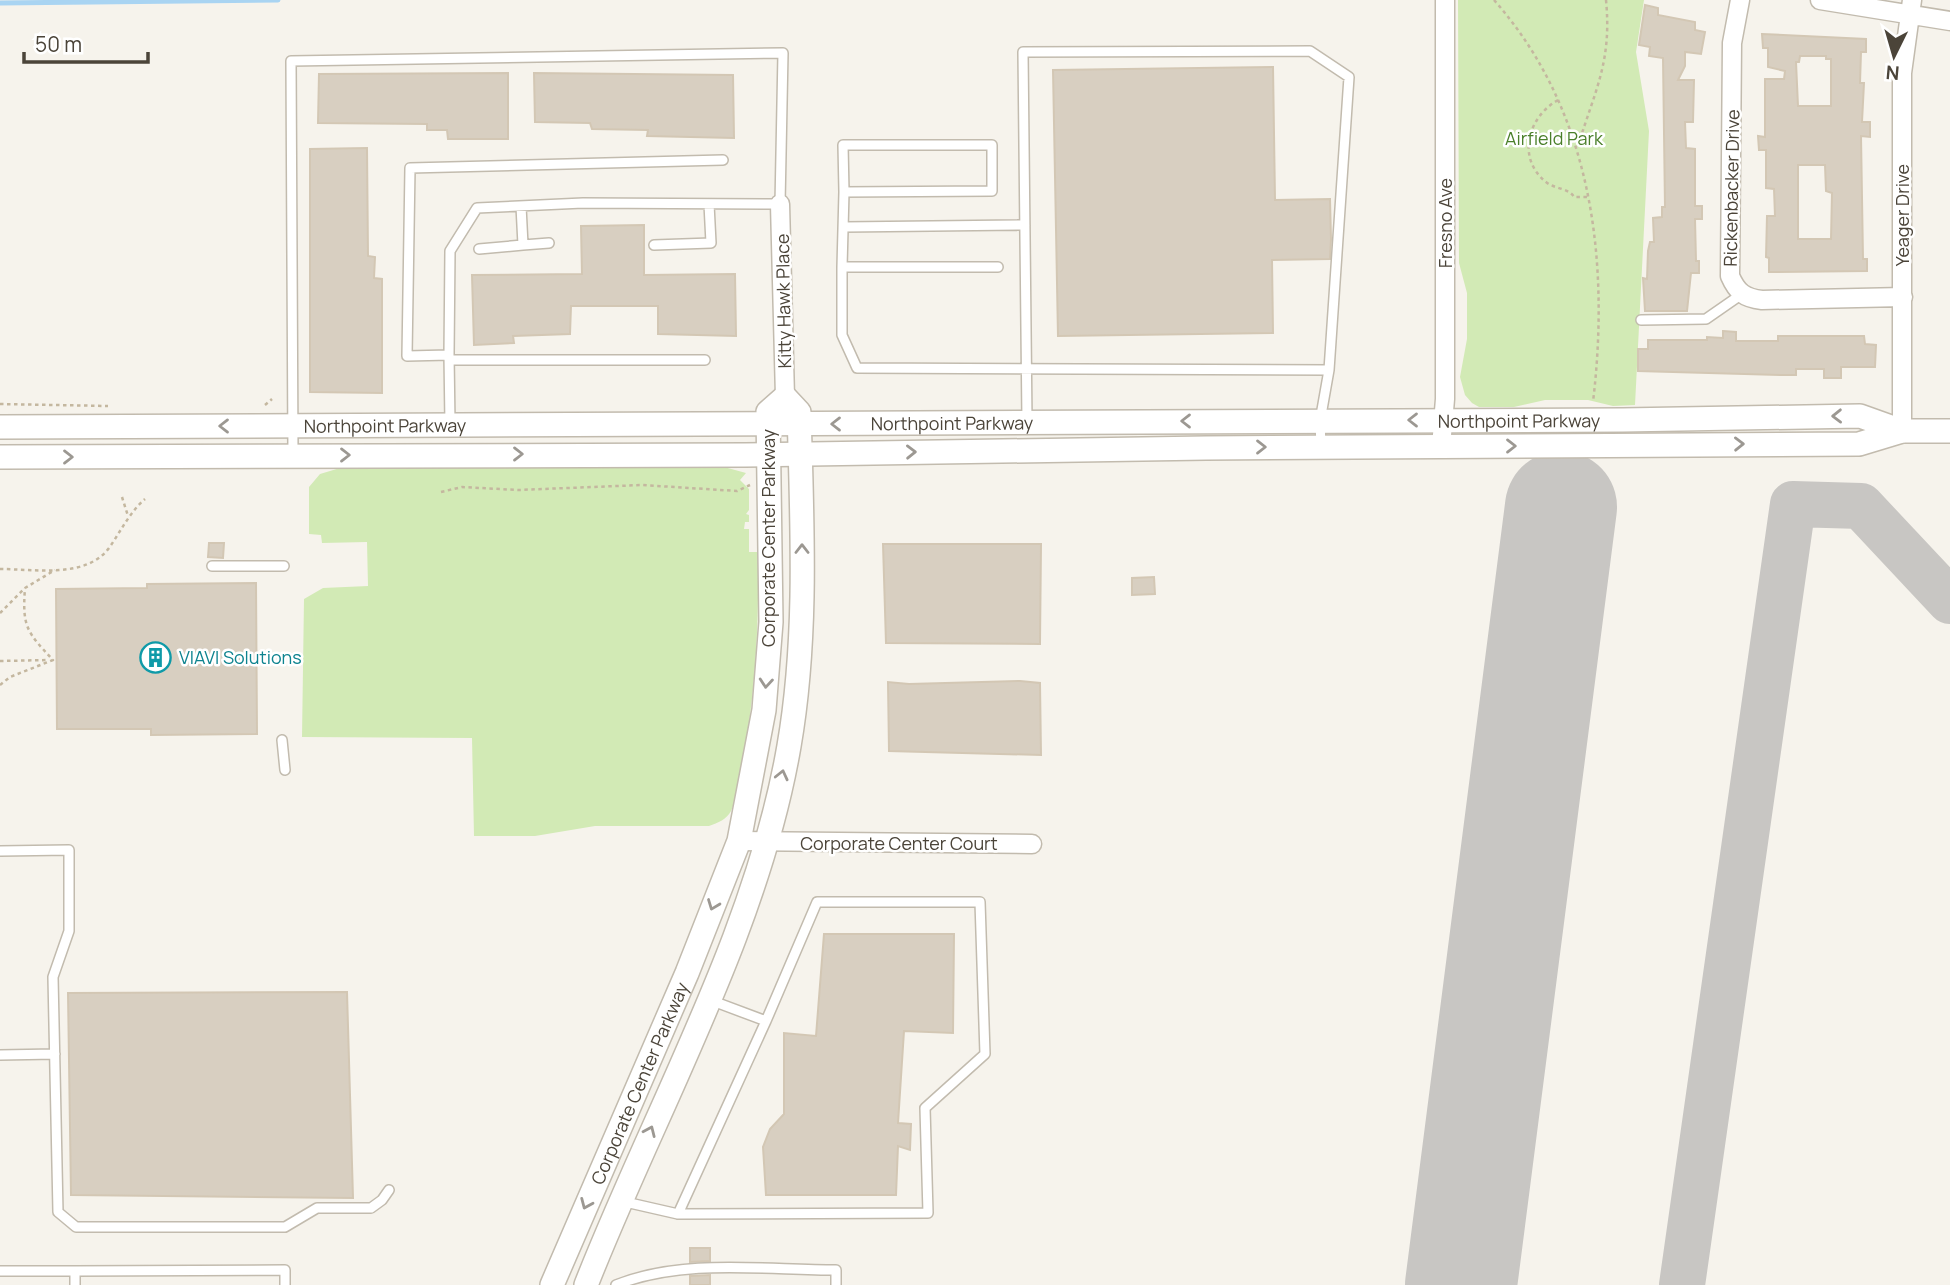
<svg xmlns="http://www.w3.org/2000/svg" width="1950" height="1285" viewBox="0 0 1950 1285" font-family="Manrope,sans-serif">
  <rect width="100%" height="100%" fill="#f6f3ec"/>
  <path fill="#d2eab5" d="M1458 0H1644L1636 52 1649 131 1635 405 1613 406 1588 400H1545L1514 407H1479L1472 403 1465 395 1460 377 1467 339V293L1459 263Z
    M724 467 746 473 740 480 749 489V510L746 514 749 515V522H745L744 529H749V552H758C759 625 756 697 741 769 738 782 737 799 731 811 727 819 718 823 709 826H595L535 836H474L472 738 302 737 304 599 323 588 368 586 367 542 322 543 321 535 309 534V487L320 474 340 468Z"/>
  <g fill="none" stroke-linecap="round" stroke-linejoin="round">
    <path stroke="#a9d4f2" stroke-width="5" d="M0 3 278 0"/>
    <path stroke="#c8c6c3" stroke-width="46" d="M1682 1285 1793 504 1861 506 1950 601"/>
    <path stroke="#c8c6c3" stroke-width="112" d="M1461 1285 1561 507"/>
  </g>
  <path fill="#d8cfc1" stroke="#d3c7b4" stroke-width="2" fill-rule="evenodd" d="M1645 5 1658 8V15L1695 22V30L1705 32 1701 54 1685 52V66L1678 80H1694L1693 122H1685L1686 148 1695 149V206H1702V219H1695L1696 261H1699V273H1691L1687 311H1645L1643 278 1647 279 1648 251 1650 242H1654L1653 218 1662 217V207H1665L1663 58 1649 56 1650 47 1639 45Z
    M1762 34 1866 39V52H1861L1860 83H1864L1862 122H1870V137L1861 136 1863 259H1867V271L1769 272V258L1766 257 1767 216H1775L1774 189 1766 188V150H1759L1758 136 1765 137V79H1784L1785 71 1768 67V48H1763ZM1800 56H1826V59H1831V106H1798L1796 62H1799ZM1798 165H1825L1826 191 1832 193 1831 239H1798Z
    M1273 67 1275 200 1330 199 1331 239 1330 259 1272 260 1273 333 1058 336 1053 70Z
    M508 73V139H448L447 130H427V124L318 123 319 74Z
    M534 73 733 75 734 138 647 136 648 130 592 129 590 123 535 122Z
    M367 148 368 256 375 257 374 278 382 279V393L310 392V149Z
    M644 225V275L735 274 736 336 658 334V306H571L570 334 513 336 514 343 474 345 472 275 582 274 581 226Z
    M1723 331 1736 332V341H1778V336H1864L1865 344 1876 345 1875 367H1841V378H1824V369H1796V375H1780L1638 371V349H1648V340H1707V337L1723 338Z
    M209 543H224L223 558 208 557Z
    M883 544H1041L1040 644 886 643Z
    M1154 577 1155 594 1132 595V578Z
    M256 583 257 734 151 735V729H57L56 589 147 588V584Z
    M1020 681 1040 683 1041 755 889 751 888 682 909 684Z
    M824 934H954L953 1033 904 1031 898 1123 911 1124 910 1150 898 1146 896 1195H766L763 1147 770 1129 784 1114V1033L816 1036Z
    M347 992 353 1198 71 1195 68 993Z
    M690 1248H710V1261L690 1262Z
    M710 1275V1285H690V1276Z"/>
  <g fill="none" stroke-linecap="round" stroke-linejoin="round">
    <defs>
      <path id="service" d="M521 206 523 245 549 243
        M845 227 1025 225
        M654 245 711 243 709 204
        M479 249 523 245
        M842 267 844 192 992 191V145H843L844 192
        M998 267H842V335L857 368 1329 370
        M1641 320 1706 319 1742 294
        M449 360H705
        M1027 421 1023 52 1310 51 1349 77 1329 370 1320 421 1321 447
        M450 424 449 355 407 356 410 168 723 160
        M293 454 291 61 783 53 780 204 583 203 477 208 450 251 449 355
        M212 566H284
        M282 740 285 770
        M0 851 69 850V931L53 977 58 1212 76 1227H285L317 1208H371L382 1200 389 1190
        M0 1055 55 1054
        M621 1201 678 1214 928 1213 925 1108 985 1054 980 902H817L766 1021 710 1000
        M678 1214 766 1021
        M0 1271H75V1285
        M75 1271 285 1270V1285
        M616 1285C684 1258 764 1270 836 1270V1285"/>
      <path id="minor" d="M1740 0 1732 43 1730 276C1737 292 1744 298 1762 300L1903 297
        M1820 0 1950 21
        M780 204 785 397
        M1902 431V73L1912 0
        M1441 447 1445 399V0
        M739 841 1032 844"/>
      <g id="tertiary">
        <path id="s1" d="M0 427 1623 420 1860 416 1902 431"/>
        <path d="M0 457 745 455 1206 448 1859 444 1902 431H1950"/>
        <path id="s2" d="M552 1285 687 973 739 841 764 710 771 622 768 412 785 397 799 412C802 522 808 636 789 746 757 933 655 1109 586 1285"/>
      </g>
    </defs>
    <use href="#service" stroke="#c2bbae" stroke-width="12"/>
    <use href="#minor" stroke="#c2bbae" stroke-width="21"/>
    <use href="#tertiary" stroke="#c2bbae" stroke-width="26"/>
    <path stroke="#c4b79f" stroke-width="2.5" stroke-dasharray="3.5 3.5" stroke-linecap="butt" d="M1494 0C1592 111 1610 259 1593 402
      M1558 100C1528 117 1516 158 1546 182 1554 189 1569 188 1574 197H1588
      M1578 146C1595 90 1612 62 1606 0
      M0 404 108 406
      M265 405 272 399
      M441 492 462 487 518 490 642 485 737 491 750 485
      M122 497 128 516
      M0 569C34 569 86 579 109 548 121 531 129 513 145 499
      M0 613 25 588 55 570
      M0 661 49 660
      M0 685 10 677 53 660C27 632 22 627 25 588"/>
    <use href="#service" stroke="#fff" stroke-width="9"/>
    <use href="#minor" stroke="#fff" stroke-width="18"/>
    <use href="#tertiary" stroke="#fff" stroke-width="23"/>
  </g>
  <defs><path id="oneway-chevron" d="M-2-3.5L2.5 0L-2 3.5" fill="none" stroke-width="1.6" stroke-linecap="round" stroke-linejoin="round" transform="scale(1.75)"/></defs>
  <g stroke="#9c9892">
    <use href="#oneway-chevron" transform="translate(1837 416) rotate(179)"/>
    <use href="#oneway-chevron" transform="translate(1413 420) rotate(180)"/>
    <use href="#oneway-chevron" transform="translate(1186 421) rotate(180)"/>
    <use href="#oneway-chevron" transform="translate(836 424) rotate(-180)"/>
    <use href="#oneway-chevron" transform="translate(224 426) rotate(180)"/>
    <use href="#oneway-chevron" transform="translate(1739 444) rotate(-1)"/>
    <use href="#oneway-chevron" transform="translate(1511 446)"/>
    <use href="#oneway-chevron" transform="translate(1261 447)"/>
    <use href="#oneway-chevron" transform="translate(911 452) rotate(-1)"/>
    <use href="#oneway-chevron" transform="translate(518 454)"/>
    <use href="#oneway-chevron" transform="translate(345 455)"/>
    <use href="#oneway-chevron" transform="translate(68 457)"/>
    <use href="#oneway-chevron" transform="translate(802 549) rotate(-90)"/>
    <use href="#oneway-chevron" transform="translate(766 683) rotate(95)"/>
    <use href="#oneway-chevron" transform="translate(782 775) rotate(-77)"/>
    <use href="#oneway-chevron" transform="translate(713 905) rotate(111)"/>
    <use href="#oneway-chevron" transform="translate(650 1131) rotate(-66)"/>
    <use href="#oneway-chevron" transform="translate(586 1204) rotate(113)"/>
  </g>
  <defs>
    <symbol id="building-ring" viewBox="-11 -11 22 22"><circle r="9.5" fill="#fff" stroke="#0f9aa8" stroke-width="1.5"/><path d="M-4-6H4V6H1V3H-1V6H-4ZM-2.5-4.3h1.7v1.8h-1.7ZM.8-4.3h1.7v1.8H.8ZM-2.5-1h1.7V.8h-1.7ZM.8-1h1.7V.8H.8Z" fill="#0f9aa8"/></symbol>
  </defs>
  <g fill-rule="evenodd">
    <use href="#building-ring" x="138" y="640" width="35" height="35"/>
  </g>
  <g text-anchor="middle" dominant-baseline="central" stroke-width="5" stroke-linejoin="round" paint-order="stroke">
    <g font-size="18" fill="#4a7f2a" stroke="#fff">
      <text x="1554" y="138">Airfield Park</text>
    </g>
    <g font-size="18" fill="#4b4439" stroke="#fff">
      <text transform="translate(1731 188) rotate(-89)">Rickenbacker Drive</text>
      <text transform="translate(1902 215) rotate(-90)">Yeager Drive</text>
      <text transform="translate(1445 223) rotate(-90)">Fresno Ave</text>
      <text transform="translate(783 301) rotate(-91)">Kitty Hawk Place</text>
      <text stroke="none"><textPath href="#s1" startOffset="1519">Northpoint Parkway</textPath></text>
      <text stroke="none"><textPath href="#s1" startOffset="952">Northpoint Parkway</textPath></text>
      <text stroke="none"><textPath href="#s1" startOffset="385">Northpoint Parkway</textPath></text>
      <text transform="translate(768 538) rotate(-90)">Corporate Center Parkway</text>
      <text x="899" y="843">Corporate Center Court</text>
      <text stroke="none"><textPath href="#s2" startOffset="220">Corporate Center Parkway</textPath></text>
    </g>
    <g font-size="18" fill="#0d838f" stroke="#fff" text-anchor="start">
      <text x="179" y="657">VIAVI Solutions</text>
    </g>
  </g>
  <g transform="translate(1894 56) rotate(185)" stroke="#ffffff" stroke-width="5" paint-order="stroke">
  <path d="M0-5L12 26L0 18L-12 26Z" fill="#4b4439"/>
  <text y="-10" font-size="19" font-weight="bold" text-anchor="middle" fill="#4b4439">N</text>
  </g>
  <path d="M24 52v10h124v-10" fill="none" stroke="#4b4439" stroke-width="3.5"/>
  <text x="35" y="52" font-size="21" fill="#4b4439" stroke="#ffffff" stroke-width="5" paint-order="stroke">50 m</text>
</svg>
